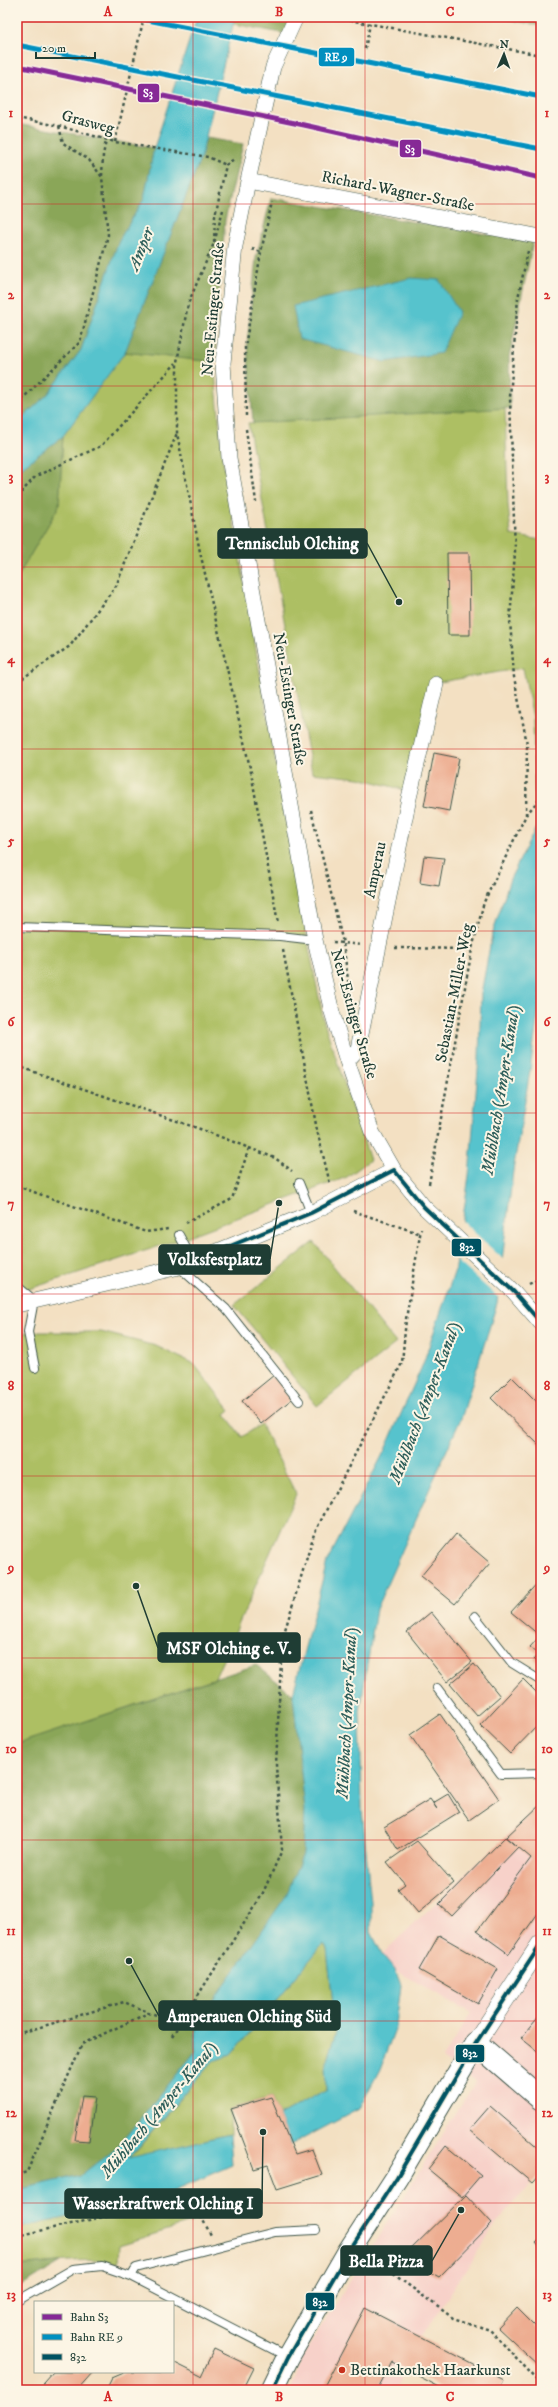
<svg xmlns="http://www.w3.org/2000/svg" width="558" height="2407" viewBox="0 0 558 2407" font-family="'IM FELL DW Pica',serif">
  <rect width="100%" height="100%" fill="#fcf5e5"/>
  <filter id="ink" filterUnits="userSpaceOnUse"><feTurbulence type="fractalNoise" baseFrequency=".025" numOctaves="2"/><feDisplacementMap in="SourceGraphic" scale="8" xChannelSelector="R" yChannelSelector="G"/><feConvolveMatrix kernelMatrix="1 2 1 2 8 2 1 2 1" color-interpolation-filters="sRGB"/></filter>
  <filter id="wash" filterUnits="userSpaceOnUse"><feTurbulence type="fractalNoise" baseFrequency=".012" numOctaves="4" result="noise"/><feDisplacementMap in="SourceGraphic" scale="16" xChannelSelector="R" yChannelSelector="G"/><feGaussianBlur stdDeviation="0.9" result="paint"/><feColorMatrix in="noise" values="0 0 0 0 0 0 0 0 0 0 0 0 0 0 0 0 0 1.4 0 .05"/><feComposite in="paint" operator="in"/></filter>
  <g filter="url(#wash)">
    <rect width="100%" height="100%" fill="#f3e0c2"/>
    <path fill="#f7d1c9" d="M541 1803V2172L496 2224 421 2338 395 2390H291L304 2354 476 2082 442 2059 471 2013 395 1970 382 1954Z"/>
    <path fill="#adbf63" stroke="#667e4c" d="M125 352 214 362 223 461 301 908 324 1022 370 1160 347 1177 181 1239 17 1293V578L59 506 63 436Z
      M505 408 508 504 511 535 541 540V786L535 793 533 717 523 668 434 683 405 790 359 778 312 773 248 423Z
      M314 1242 396 1343 317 1406 234 1305Z
      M28 1332H101L156 1346 194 1364 230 1410 225 1414 242 1437 261 1424 296 1494 215 1678 17 1744V1336Z
      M323 1944 327 1949 336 2032 326 2062 327 2089 279 2116 271 2097 231 2109 230 2134 129 2159 213 2061 231 2055Z
      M168 2193 200 2220 119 2245 118 2263C84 2257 51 2263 17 2266V2229Z"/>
    <path fill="#8aa659" stroke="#547246" d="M235 17H296L287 34 233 24Z
      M497 17H541V26Z
      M17 124 154 148 144 199 119 240 81 350 48 394 17 423Z
      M206 138 243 144 225 220 214 362 125 352 201 157Z
      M271 198 533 242 509 357 510 408 253 423 247 344 256 258Z
      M63 436 59 506 17 578V471Z
      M256 1665 293 1694 305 1810 303 1854 287 1896 196 2026V2051L118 2146 81 2175 17 2190V1744Z
      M62 2262 17 2289V2266Z"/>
    <path fill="#56c3cd" stroke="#3a8080" d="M197 17H235L201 157 125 352 63 436 17 471V423L48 394 81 350 119 240 144 199 154 148Z
      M411 278 439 280 459 312 441 353 385 362 299 339 293 306Z
      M541 818V992L530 1071 513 1171 497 1303 462 1416 376 1609 360 1711 362 1810 371 1903V1932L382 1954 395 1970 401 1985 396 2026 380 2069 359 2109 291 2145 279 2116 327 2089 326 2062 336 2032 327 1949 323 1944 231 2055 213 2061 129 2158 230 2134 232 2165 168 2193 17 2229V2190L81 2175 118 2146 196 2051V2026L286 1896 303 1854 305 1810 293 1694 327 1562 384 1452 423 1364 456 1267 469 1175 479 1058 481 994 492 935 510 879Z"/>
    <path fill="#f3e0c2" d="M461 1220 505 1261 500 1299 455 1259Z"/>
    <g id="blocks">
      <path fill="#edad91" d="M447 553H469L470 635H448Z
        M434 753 459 758 449 811 424 806Z
        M424 856 444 858 439 886 420 883Z
        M274 1375 292 1399 261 1424 242 1401Z
        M512 1377 541 1406V1447L491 1398Z
        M456 1534 490 1563 455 1604 421 1576Z
        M541 1579V1632L539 1635 511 1612Z
        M431 1612 472 1662 447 1682 407 1632Z
        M539 1637 541 1639V1666L534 1659 538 1654 530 1647Z
        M474 1664 500 1696 477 1716 450 1684Z
        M523 1679 541 1697V1722L510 1754 480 1725Z
        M440 1714 499 1799 469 1820 410 1735Z
        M448 1794 459 1812 398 1850 384 1827 430 1799 437 1809 433 1803Z
        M541 1804V1909L509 1954 477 1931 531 1858 518 1847 452 1916 439 1904 505 1837 516 1846 506 1837Z
        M417 1841 454 1883 418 1913 398 1889 405 1884 387 1862Z
        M439 1935 498 1969 478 2004 419 1970Z
        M541 2014V2054L521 2038Z
        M82 2096 95 2097 89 2141 75 2140Z
        M271 2097 295 2154 312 2149 322 2175 277 2189 268 2165 254 2169 231 2109Z
        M490 2106 541 2150V2173L532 2183 469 2130Z
        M446 2146 481 2175 462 2197 428 2169Z
        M466 2195 492 2223 439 2277 403 2257Z
        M541 2238V2249L536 2243Z
        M365 2308 504 2380 499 2390H445L392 2362 377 2390H322Z
        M517 2308 541 2332 540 2367 498 2328Z
        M214 2349 254 2368 243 2390H106L112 2378 126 2372H173V2362L201 2376Z
        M53 2372H93L77 2390H37Z"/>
    </g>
  </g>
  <g filter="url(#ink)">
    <use href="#blocks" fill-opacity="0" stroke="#3f5549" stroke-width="1"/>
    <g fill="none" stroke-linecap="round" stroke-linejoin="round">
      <defs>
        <path id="service" d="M17 927 280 936 315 940
          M299 1183 311 1213
          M179 1235 193 1261
          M179 1267 226 1309 299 1401
          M17 1286 34 1300 28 1332 35 1368
          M475 1616 512 1663 541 1681
          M437 1688 501 1774 541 1773
          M17 2301 73 2269 102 2266 131 2276
          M288 2357 131 2276 136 2268 275 2232 316 2230"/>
        <path id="minor" d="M296 17 273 67 248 181 235 246 223 363 229 458 315 940 332 1012 347 1061 372 1132 394 1170 424 1207 514 1292 541 1323
          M248 181 541 237
          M347 1061 358 1049 409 798 436 684
          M17 1305 179 1267 311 1213 394 1170"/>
        <path id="tertiary" d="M476 2043 541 1944"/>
        <path id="secondary" d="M272 2390 288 2357 349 2251 397 2177 476 2043 541 2099"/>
      </defs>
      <use href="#service" stroke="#3f5549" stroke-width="10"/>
      <use href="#minor" stroke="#3f5549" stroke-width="16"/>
      <use href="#tertiary" stroke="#3f5549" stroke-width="20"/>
      <use href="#secondary" stroke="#3f5549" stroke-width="24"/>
      <path stroke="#3f5549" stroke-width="2.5" stroke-dasharray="3 3" stroke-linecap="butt" d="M332 17 541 55
        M365 49 370 24
        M17 118 59 126 115 142 208 157 226 165
        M115 142 144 17
        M102 176 103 155 106 141
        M223 210 214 243 188 304 177 362V433L200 552 251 772 278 923
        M219 244 214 243 215 216 226 165 234 159
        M252 249 261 252
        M17 404 80 342 108 235 102 177 89 160 63 143 59 126
        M246 416 245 347 261 252 272 202
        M246 429 256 502
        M17 497 36 476 101 446 176 363
        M17 682 70 646 116 586 177 433
        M311 810 343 943 350 994
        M526 815 527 744 514 677 510 620 515 552 510 397 518 298 528 251
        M333 942 362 945
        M395 948 472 949
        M283 950 317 1130 330 1184
        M17 1066 200 1129 275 1158 292 1171
        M429 1184 472 949 484 902 526 815 541 797
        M17 1186 146 1232 168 1229
        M353 1211 421 1234
        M186 1223 232 1199 249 1148
        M529 1284 535 1281 541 1283
        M17 2034 124 2002 148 2012
        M172 2036 262 1895 282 1850 276 1765 282 1640 314 1534 402 1363 406 1319 421 1229
        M17 2175 27 2172 82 2044 148 2013 182 2020
        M17 2236 98 2218 185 2203 199 2213 211 2235
        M369 2256 453 2318 490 2330 541 2384"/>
      <use href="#service" stroke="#fff" stroke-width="8"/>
      <use href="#minor" stroke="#fff" stroke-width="15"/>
      <use href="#tertiary" stroke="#fff" stroke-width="19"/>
      <use href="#secondary" stroke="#fff" stroke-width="22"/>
      <defs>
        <path id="bus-1" d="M394 1170 424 1207 514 1292 541 1323
          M179 1267 311 1213 394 1170
          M272 2390 288 2357 349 2251 397 2177 476 2043 541 1944"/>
      </defs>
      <use href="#bus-1" stroke="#fcf5e5" stroke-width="7"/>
      <use href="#bus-1" stroke="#005262" stroke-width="4"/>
      <defs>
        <path id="rail-1" d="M17 66 304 125 541 178"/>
        <path id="rail-2" d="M132 17 541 97
          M17 45 541 149"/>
      </defs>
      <use href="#rail-1" stroke="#fcf5e5" stroke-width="8"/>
      <use href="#rail-2" stroke="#fcf5e5" stroke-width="8"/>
      <use href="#rail-1" stroke="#862996" stroke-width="5"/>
      <use href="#rail-2" stroke="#008fbf" stroke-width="5"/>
    </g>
  </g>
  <path fill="none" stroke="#d62828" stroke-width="1" stroke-opacity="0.55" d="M193 17V2390M365 17V2390M17 204H541M17 386H541M17 567H541M17 749H541M17 931H541M17 1113H541M17 1294H541M17 1476H541M17 1658H541M17 1840H541M17 2021H541M17 2203H541"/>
  <circle fill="#c8321e" stroke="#fcf5e5" stroke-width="1.5" cx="342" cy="2370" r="4"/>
  <g text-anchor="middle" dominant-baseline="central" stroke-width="4" stroke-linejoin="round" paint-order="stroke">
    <g font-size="16" fill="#1f3d34" stroke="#fcf5e5">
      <text transform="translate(88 122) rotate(15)">Grasweg</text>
      <text transform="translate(398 191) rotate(11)">Richard-Wagner-Straße</text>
      <text transform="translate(213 309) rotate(-85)">Neu-Estinger Straße</text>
      <text transform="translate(290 699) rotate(80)">Neu-Estinger Straße</text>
      <text transform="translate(375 870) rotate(-78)">Amperau</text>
      <text transform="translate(454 993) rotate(-79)">Sebastian-Miller-Weg</text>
      <text transform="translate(354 1014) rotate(74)">Neu-Estinger Straße</text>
    </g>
    <g font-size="16" fill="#1f3d34" stroke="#fcf5e5" text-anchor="start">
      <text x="350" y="2370">Bettinakothek Haarkunst</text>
    </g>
    <g font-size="17" font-style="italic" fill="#2d5e5a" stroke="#fcf5e5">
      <text transform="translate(141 249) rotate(-68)">Amper</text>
      <text transform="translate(501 1090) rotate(-81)">Mühlbach (Amper-Kanal)</text>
      <text transform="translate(425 1403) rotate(-69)">Mühlbach (Amper-Kanal)</text>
      <text transform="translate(347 1713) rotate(-87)">Mühlbach (Amper-Kanal)</text>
      <text transform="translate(159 2110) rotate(-50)">Mühlbach (Amper-Kanal)</text>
    </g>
  </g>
  <path fill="none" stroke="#1f3d34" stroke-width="1.5" d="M399 602L367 543M279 1203L270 1259M136 1586L158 1648M129 1961L159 2016M263 2132L262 2203M461 2210L432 2261"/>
  <g fill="#1f3d34" stroke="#fcf5e5" stroke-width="1.5">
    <circle cx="399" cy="602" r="4"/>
    <circle cx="279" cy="1203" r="4"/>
    <circle cx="136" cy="1586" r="4"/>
    <circle cx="129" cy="1961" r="4"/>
    <circle cx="263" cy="2132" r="4"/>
    <circle cx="461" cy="2210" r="4"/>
  </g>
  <g fill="#1f3d34" stroke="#1f3d34" stroke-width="1.5">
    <rect x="218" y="529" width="149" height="29" rx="4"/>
    <rect x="159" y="1245" width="111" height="29" rx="4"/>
    <rect x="158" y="1633" width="142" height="29" rx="4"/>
    <rect x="159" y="2001" width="181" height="29" rx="4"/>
    <rect x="65" y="2189" width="197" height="29" rx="4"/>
    <rect x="341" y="2246" width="91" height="29" rx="4"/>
  </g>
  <g font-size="17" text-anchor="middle" font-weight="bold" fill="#fff">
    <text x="292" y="549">Tennisclub Olching</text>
    <text x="215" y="1265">Volksfestplatz</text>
    <text x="229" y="1654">MSF Olching e. V.</text>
    <text x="249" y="2022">Amperauen Olching Süd</text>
    <text x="163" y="2209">Wasserkraftwerk Olching I</text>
    <text x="386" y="2267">Bella Pizza</text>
  </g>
  <g stroke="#fcf5e5" stroke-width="1.5">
    <rect x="318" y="47" width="37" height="20" rx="4" fill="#008fbf"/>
    <rect x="137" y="83" width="23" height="20" rx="4" fill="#862996"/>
    <rect x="399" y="139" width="23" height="19" rx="4" fill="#862996"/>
    <rect x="451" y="1238" width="31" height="19" rx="4" fill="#005262"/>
    <rect x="455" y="2044" width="30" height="19" rx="4" fill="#005262"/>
    <rect x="305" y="2292" width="30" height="19" rx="4" fill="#005262"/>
  </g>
  <g font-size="11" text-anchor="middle" font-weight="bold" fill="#fff">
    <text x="336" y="61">RE 9</text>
    <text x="148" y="97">S3</text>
    <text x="410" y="153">S3</text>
    <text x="467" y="1251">832</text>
    <text x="470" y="2057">832</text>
    <text x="320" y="2306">832</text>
  </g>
  <rect width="558" height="2407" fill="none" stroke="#fcf5e5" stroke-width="44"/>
  <rect x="34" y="2301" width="140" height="72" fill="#fcf5e5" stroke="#a4ab9e"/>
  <rect x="42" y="2314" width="20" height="6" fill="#862996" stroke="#a4ab9e"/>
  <text x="70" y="2321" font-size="12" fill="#1f3d34">Bahn S3</text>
  <rect x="42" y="2334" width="20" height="6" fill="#008fbf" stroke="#a4ab9e"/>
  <text x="70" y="2341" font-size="12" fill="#1f3d34">Bahn RE 9</text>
  <rect x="42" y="2354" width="20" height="6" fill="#005262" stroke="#a4ab9e"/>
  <text x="70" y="2361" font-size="12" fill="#1f3d34">832</text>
  <g transform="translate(504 54) rotate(2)" stroke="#fcf5e5" stroke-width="3" paint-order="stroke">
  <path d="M0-3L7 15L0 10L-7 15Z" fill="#1f3d34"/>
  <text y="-6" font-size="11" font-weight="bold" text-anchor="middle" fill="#1f3d34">N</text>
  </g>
  <path d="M36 52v6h59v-6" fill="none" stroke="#1f3d34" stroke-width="2"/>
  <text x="42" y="52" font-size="12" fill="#1f3d34" stroke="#fcf5e5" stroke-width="3" paint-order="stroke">20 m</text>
  <rect x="22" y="22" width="514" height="2363" fill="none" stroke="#d62828" stroke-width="1.5"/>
  <g font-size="13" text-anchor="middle" font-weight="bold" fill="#d62828">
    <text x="108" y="16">A</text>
    <text x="279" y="16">B</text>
    <text x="450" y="16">C</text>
    <text x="11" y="117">1</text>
    <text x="547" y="117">1</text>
    <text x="11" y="299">2</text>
    <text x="547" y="299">2</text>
    <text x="11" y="481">3</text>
    <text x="547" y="481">3</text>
    <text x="11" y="663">4</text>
    <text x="547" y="663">4</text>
    <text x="11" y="845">5</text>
    <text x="547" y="845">5</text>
    <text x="11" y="1026">6</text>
    <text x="547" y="1026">6</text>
    <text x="11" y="1208">7</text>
    <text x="547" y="1208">7</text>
    <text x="11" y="1390">8</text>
    <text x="547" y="1390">8</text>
    <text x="11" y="1572">9</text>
    <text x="547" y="1572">9</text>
    <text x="11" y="1753">10</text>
    <text x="547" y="1753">10</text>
    <text x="11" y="1935">11</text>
    <text x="547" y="1935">11</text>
    <text x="11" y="2117">12</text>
    <text x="547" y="2117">12</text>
    <text x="11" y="2299">13</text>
    <text x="547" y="2299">13</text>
    <text x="108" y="2401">A</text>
    <text x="279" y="2401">B</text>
    <text x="450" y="2401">C</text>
  </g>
</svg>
